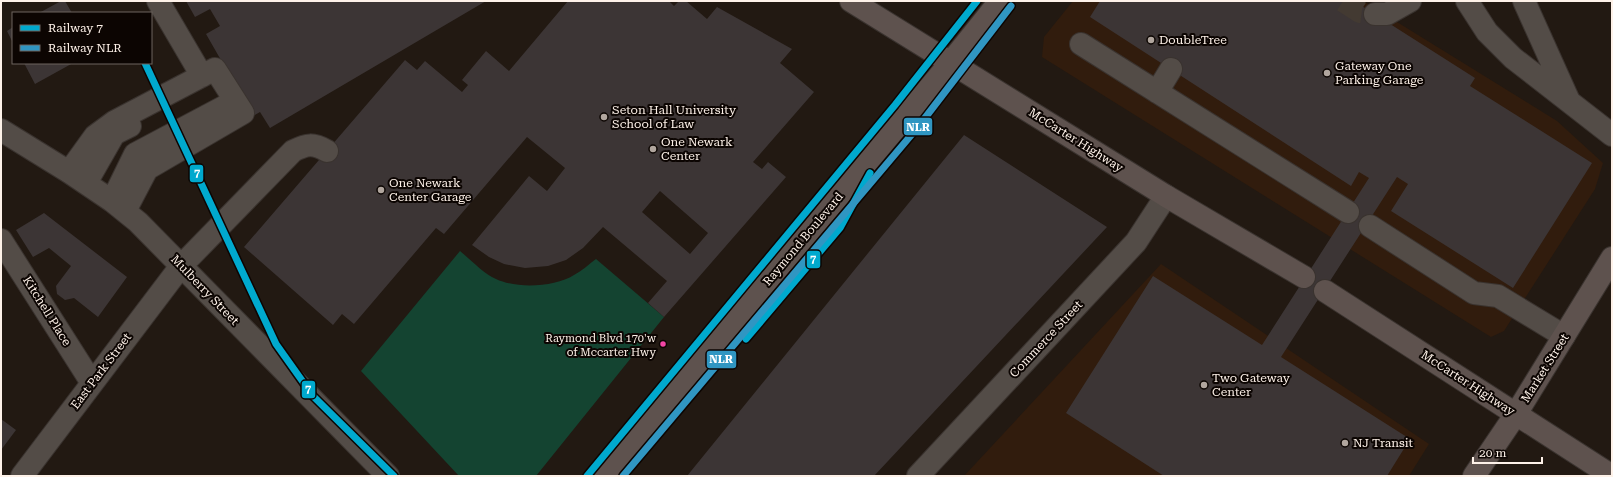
<svg xmlns="http://www.w3.org/2000/svg" width="1613" height="477" viewBox="0 0 1613 477" font-family="'Roboto Serif',serif">
  <rect width="100%" height="100%" fill="#221912"/>
  <path fill="#311c0d" d="M1073 1H1363L1557 121 1603 163 1595 189 1504 331 1491 337 1042 57 1044 37Z
    M1161 264 1429 444 1409 476H964Z"/>
  <path fill="#144431" d="M460 251C471 260 484 274 496 279 517 289 555 287 574 275 582 271 589 264 596 259L664 317 536 476H459L361 371Z"/>
  <path fill="#3c3535" fill-rule="evenodd" d="M61 1H65L72 13H39Z
    M186 1H486L270 128 260 112 253 116 206 34 220 26 210 9 195 17Z
    M568 1H669L674 6 679 1H686L707 19 717 7 792 49 780 63 814 92 753 162 762 169 768 162 786 177 664 317 648 303 667 281 603 227 583 248 566 260 548 266 525 268 504 264 489 257 472 245 529 176 547 191 565 168 527 137 444 234 436 228 354 324 342 314 333 325 244 247 405 60 417 70 425 61 462 92 468 85 462 80 486 51 509 71ZM660 191 708 233 690 254 642 212Z
    M1100 1H1354L1475 78 1470 86 1592 163 1513 288 1391 211 1408 184 1397 177 1281 357 1410 439 1387 476H1164L1066 413 1153 276 1262 345 1369 178 1359 172 1351 186 1090 17Z
    M13 27V43L7 31Z
    M24 63H73L35 84Z
    M964 135 1107 227 874 476H687Z
    M44 213 127 277 98 317 74 298 65 300 57 294 56 286 71 266 49 248 33 257 16 230Z
    M1 419 16 430 1 450Z"/>
  <g fill="none" stroke-linecap="round" stroke-linejoin="round">
    <path stroke="#433a32" stroke-width="22" stroke-dasharray="22 11" stroke-linecap="butt" d="M1343 1 1360 12 1375 14"/>
    <defs>
      <path id="minor" d="M158 1 202 76
        M1467 1 1487 32 1513 58 1612 135
        M1524 1 1569 101
        M1375 14H1387L1410 1
        M1081 44 1348 212
        M1157 92 1171 69
        M1 130 69 172 112 201 138 222 388 476
        M69 172 95 136 114 122 215 69 243 113 147 169 125 211
        M86 183 114 134 130 126
        M112 201 135 154 233 102
        M1370 226 1474 293 1498 296 1564 336
        M1 240 92 383
        M22 476 181 266 293 151C307 144 313 143 327 151
        M918 476 1136 242 1166 196"/>
      <path id="major" d="M851 1 1166 196 1304 277
        M1325 291 1612 476
        M604 476 951 62 1000 1
        M1474 476 1516 414 1612 258"/>
    </defs>
    <use href="#minor" stroke="#3a332f" stroke-width="24"/>
    <use href="#major" stroke="#3a332f" stroke-width="24"/>
    <use href="#minor" stroke="#534c47" stroke-width="22"/>
    <use href="#major" stroke="#5e524e" stroke-width="22"/>
    <defs>
      <path id="rail-1" d="M145 63 276 344 313 396 394 476
        M746 339 840 228 870 173
        M587 476 895 105 977 1"/>
      <path id="rail-2" d="M623 476 918 127 1011 6"/>
    </defs>
    <use href="#rail-1" stroke="#0c0502" stroke-width="10"/>
    <use href="#rail-2" stroke="#0c0502" stroke-width="10"/>
    <use href="#rail-1" stroke="#00a9ce" stroke-width="7"/>
    <use href="#rail-2" stroke="#3096c2" stroke-width="7"/>
  </g>
  <g fill="#b1a69e" stroke="#0c0502" stroke-width="1.5">
    <circle cx="1151" cy="40" r="4"/>
    <circle cx="1327" cy="73" r="4"/>
    <circle cx="604" cy="117" r="4"/>
    <circle cx="653" cy="149" r="4"/>
    <circle cx="381" cy="190" r="4"/>
    <circle cx="1204" cy="385" r="4"/>
    <circle cx="1345" cy="443" r="4"/>
  </g>
  <circle fill="#f346a5" stroke="#0c0502" stroke-width="1.5" cx="663" cy="344" r="3.5"/>
  <g text-anchor="middle" dominant-baseline="central" stroke-width="4" stroke-linejoin="round" paint-order="stroke">
    <g font-size="11" fill="#fef2e9" stroke="#0c0502" text-anchor="end">
      <text x="656" y="338">Raymond Blvd 170'w<tspan x="656" dy="14">of Mccarter Hwy</tspan></text>
    </g>
    <g font-size="12" fill="#fef2e9" stroke="#0c0502" text-anchor="start">
      <text x="1159" y="40">DoubleTree</text>
      <text x="1335" y="66">Gateway One<tspan x="1335" dy="14">Parking Garage</tspan></text>
      <text x="612" y="110">Seton Hall University<tspan x="612" dy="14">School of Law</tspan></text>
      <text x="661" y="142">One Newark<tspan x="661" dy="14">Center</tspan></text>
      <text x="389" y="183">One Newark<tspan x="389" dy="14">Center Garage</tspan></text>
      <text x="1212" y="378">Two Gateway<tspan x="1212" dy="14">Center</tspan></text>
      <text x="1353" y="443">NJ Transit</text>
    </g>
    <g font-size="12" fill="#fef2e9" stroke="#0c0502">
      <text transform="translate(1076 140) rotate(32)">McCarter Highway</text>
      <text transform="translate(803 239) rotate(-50)">Raymond Boulevard</text>
      <text transform="translate(205 290) rotate(46)">Mulberry Street</text>
      <text transform="translate(47 311) rotate(58)">Kitchell Place</text>
      <text transform="translate(1046 339) rotate(-47)">Commerce Street</text>
      <text transform="translate(1545 368) rotate(-58)">Market Street</text>
      <text transform="translate(101 371) rotate(-53)">East Park Street</text>
      <text transform="translate(1468 383) rotate(33)">McCarter Highway</text>
    </g>
  </g>
  <g stroke="#0c0502" stroke-width="1.5">
    <rect x="903" y="117" width="30" height="19" rx="4" fill="#3096c2"/>
    <rect x="189" y="164" width="15" height="19" rx="4" fill="#00a9ce"/>
    <rect x="806" y="250" width="15" height="19" rx="4" fill="#00a9ce"/>
    <rect x="706" y="350" width="31" height="19" rx="4" fill="#3096c2"/>
    <rect x="301" y="380" width="15" height="19" rx="4" fill="#00a9ce"/>
  </g>
  <g font-size="11" text-anchor="middle" font-weight="bold" fill="#fff">
    <text x="918" y="131">NLR</text>
    <text x="197" y="177">7</text>
    <text x="813" y="263">7</text>
    <text x="721" y="363">NLR</text>
    <text x="308" y="393">7</text>
  </g>
  <rect width="1613" height="477" fill="none" stroke="#fef2e9" stroke-width="4"/>
  <rect x="12" y="12" width="140" height="52" fill="#0c0502" stroke="#6d645e"/>
  <rect x="20" y="25" width="20" height="6" fill="#00a9ce" stroke="#6d645e"/>
  <text x="48" y="32" font-size="12" fill="#fef2e9">Railway 7</text>
  <rect x="20" y="45" width="20" height="6" fill="#3096c2" stroke="#6d645e"/>
  <text x="48" y="52" font-size="12" fill="#fef2e9">Railway NLR</text>
  <path d="M1473 457v6h69v-6" fill="none" stroke="#fef2e9" stroke-width="2"/>
  <text x="1479" y="457" font-size="12" fill="#fef2e9" stroke="#0c0502" stroke-width="3" paint-order="stroke">20 m</text>
</svg>
